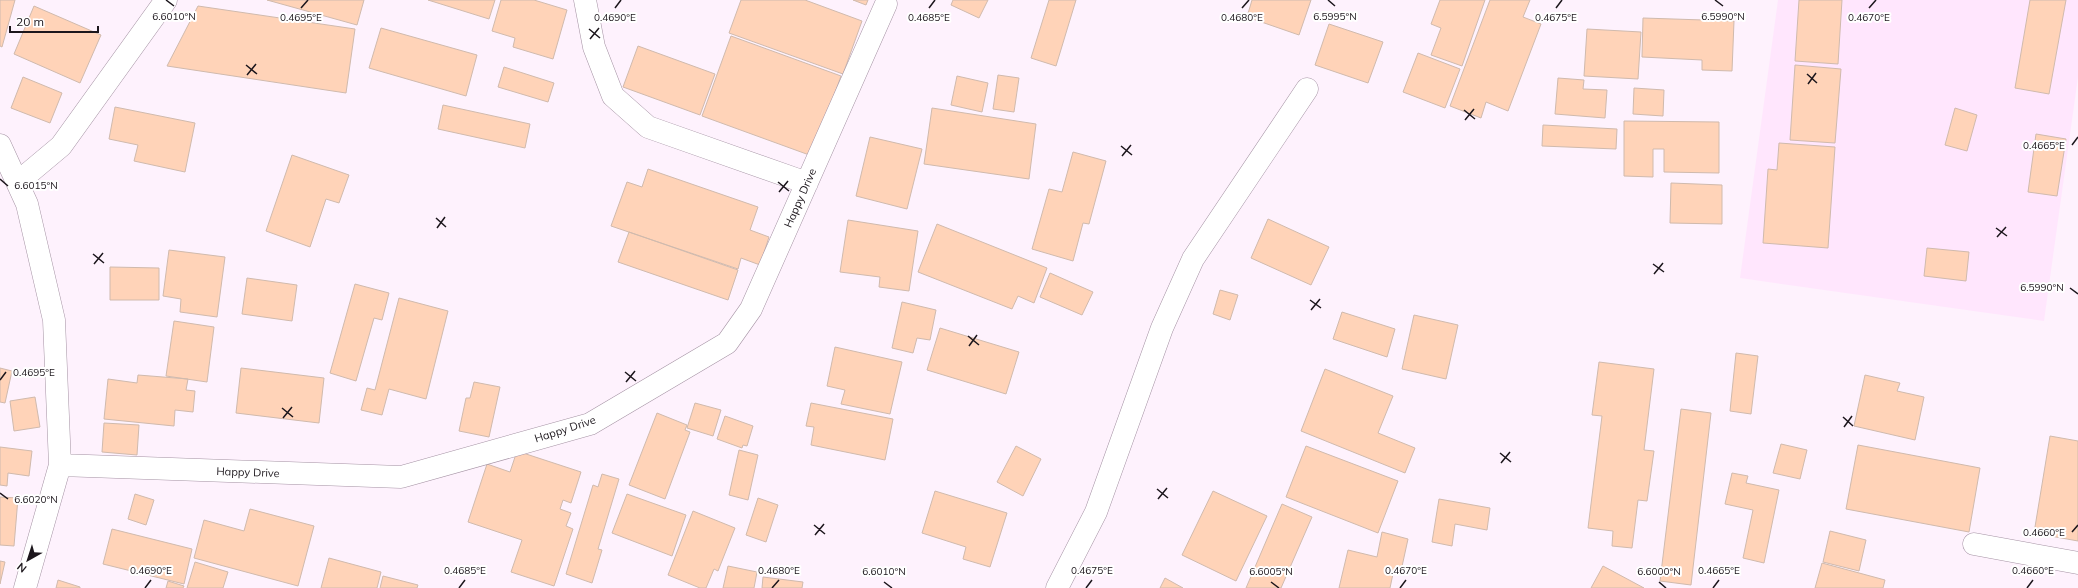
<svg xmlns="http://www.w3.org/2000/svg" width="2078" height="588" viewBox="0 0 2078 588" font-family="Mulish,sans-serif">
  <rect width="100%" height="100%" fill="#fef2fd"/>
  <path fill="#ffe6fd" d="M1778 0H2078V77L2044 321 1740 278Z"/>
  <path fill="#ffd3b8" stroke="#d0baad" d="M0 0H15L2 47 0 46Z
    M267 0H364L357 25Z
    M428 0H495L489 19Z
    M501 0H534L567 10 553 59 513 47 515 38 492 31Z
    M741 0H805L862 21 843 74 729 33Z
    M853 0H868L866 5Z
    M953 0H988L979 18 951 5Z
    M1049 0H1076L1056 66 1031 58Z
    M1252 0H1311L1299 35 1247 17Z
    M1440 0H1485L1462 66 1431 55 1441 28 1431 24Z
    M1490 0H1530L1523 17 1541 24 1508 111 1486 102 1481 118 1450 106Z
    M1799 0H1842L1838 64 1795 61Z
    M2030 0H2066L2049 94 2015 88Z
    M34 6 101 35 80 83 14 54Z
    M198 6 355 29 346 93 167 66Z
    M1643 18 1734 21 1732 71 1702 70V60L1642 57Z
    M1329 24 1383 42 1368 83 1315 65Z
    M381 28 477 55 466 96 369 68Z
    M1587 29 1641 32 1638 79 1584 76Z
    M731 36 841 76 812 156 702 116Z
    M638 46 715 74 700 115 623 87Z
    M1418 53 1460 69 1445 108 1403 92Z
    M1795 65 1841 69 1835 143 1790 140Z
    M504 67 554 83 548 102 498 87Z
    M998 75 1019 78 1014 112 993 109Z
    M957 76 988 83 982 112 951 105Z
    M23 77 62 93 50 123 11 108Z
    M1558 78 1584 80 1583 89 1607 90 1605 118 1555 114Z
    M1634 88 1664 90 1663 116 1633 114Z
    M443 105 530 124 525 148 438 129Z
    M115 107 195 123 185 172 134 161 138 145 109 139Z
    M932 108 1036 124 1029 179 924 164Z
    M1955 108 1977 115 1967 151 1945 145Z
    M1624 121 1719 122V173L1664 172V149H1653V177L1624 176Z
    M1543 125 1617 129 1616 149 1542 146Z
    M2036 134 2066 139 2057 196 2028 192Z
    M870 137 922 149 907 209 856 196Z
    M1779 143 1835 147 1828 248 1763 243 1768 169 1777 170Z
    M1073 152 1106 161 1089 224 1083 223 1073 261 1032 249 1049 189 1062 192Z
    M292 155 349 175 339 203 326 199 310 247 266 231Z
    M648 169 758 207 750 230 769 237 760 265 741 258 738 269 611 226 627 182 642 187Z
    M1671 183 1722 185V224L1670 223Z
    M1268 219 1329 247 1311 285 1251 258Z
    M848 220 918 231 909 291 879 287 880 277 840 272Z
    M937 224 1047 268 1034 303 1018 296 1012 309 918 272Z
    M629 232 738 270 728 300 618 262Z
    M1927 248 1969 252 1966 281 1924 276Z
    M169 250 225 257 217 317 180 312 181 299 163 296Z
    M110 267 159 268V300H110Z
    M1050 273 1093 292 1082 315 1040 297Z
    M247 278 297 285 292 321 242 314Z
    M355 284 389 293 382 320 374 318 356 381 330 373Z
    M1220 290 1238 295 1230 320 1213 314Z
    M399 298 448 311 426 399 389 389 382 415 361 410 367 388 375 390Z
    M902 302 936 310 930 340 917 338 913 353 892 348Z
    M1342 312 1395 329 1387 357 1333 339Z
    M1414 315 1458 325 1446 379 1402 369Z
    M174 321 214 327 207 382 166 376Z
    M940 328 1019 352 1006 394 927 370Z
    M835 347 902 362 890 414 841 404 845 390 827 386Z
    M1736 353 1758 356 1751 414 1730 411Z
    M1599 362 1654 369 1644 450 1654 451 1647 501 1638 500 1632 548 1612 546 1613 531 1588 528 1602 416 1592 415Z
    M0 368 12 371 5 403 0 402Z
    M241 368 324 378 319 423 236 413Z
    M1325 369 1393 396 1378 433 1415 448 1405 473 1301 431Z
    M138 375 188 379 186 390 195 391 193 412 175 410 174 426 104 419 108 379 137 383Z
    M1865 375 1900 383 1897 391 1924 397 1915 440 1854 426Z
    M474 382 500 387 489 437 459 431 466 398H470Z
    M35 397 40 427 14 431 10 401Z
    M695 403 721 410 713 436 687 428Z
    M811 403 893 419 885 460 811 445 814 427 806 426Z
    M1681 409 1711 413 1691 585 1660 581Z
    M657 413 687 425 685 430 690 432 665 499 629 485Z
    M725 416 753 426 747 446 743 445 742 448 717 439Z
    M104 423 139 425 137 455 102 452Z
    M2050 436 2078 441V541L2034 533Z
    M1781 444 1807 450 1800 479 1773 473Z
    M1858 445 1980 468 1969 532 1846 509Z
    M1016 446 1041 459 1023 496 997 482Z
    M1306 446 1398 481 1378 533 1286 497Z
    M0 447 32 451 29 476 8 473 7 486 0 485Z
    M739 450 758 455 748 500 729 495Z
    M517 451 581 472 571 503 563 500 560 509 571 513 566 526 573 529 554 586 511 572 522 540 468 522 487 464 510 472Z
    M1732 473 1748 476 1746 483 1779 490 1764 563 1743 558 1753 510 1725 504Z
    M602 474 619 479 598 549 602 550 592 583 566 574 593 485 598 487Z
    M935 491 1007 513 990 567 963 559 966 547 922 533Z
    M1213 491 1267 516 1236 581 1182 555Z
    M135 494 154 500 146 525 128 519Z
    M627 494 686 515 672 556 612 533Z
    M0 497 18 498 14 546 0 545Z
    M758 498 778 505 766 542 746 535Z
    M1439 499 1490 508 1487 530 1455 524 1452 546 1432 542Z
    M1282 504 1312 517 1281 588H1246Z
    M250 509 314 526 298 586 194 558 204 520 244 531Z
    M693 511 735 528 718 571 714 569 706 588H700L668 575Z
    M112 529 192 549 184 584 103 564Z
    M1830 531 1866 540 1859 571 1823 562Z
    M1382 532 1408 539 1401 571 1394 569 1390 588H1339L1348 550 1377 557Z
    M329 558 381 572 377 588H321Z
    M0 561 5 562 0 584Z
    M195 562 228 572 223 588H187Z
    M1822 563 1885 580 1883 588H1815Z
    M728 566 757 572 754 588H723Z
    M1603 566 1644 588H1591Z
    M383 576 418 585 417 588H380Z
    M763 577 803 582 802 588H762Z
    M1165 578 1183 588H1160Z
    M58 580 80 587V588H56Z
    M168 581 184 586 183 588H166Z"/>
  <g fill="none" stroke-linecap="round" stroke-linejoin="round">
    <defs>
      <path id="minor" d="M585 0 594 47 613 96 648 127 807 183
        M0 145 27 204 54 320 60 465 25 588
        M18 182 61 146 166 0
        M60 465 401 477 590 424 727 343 751 309 886 4
        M1974 544 2078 563
        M1057 588 1096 512 1162 328 1193 259 1307 89"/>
    </defs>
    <use href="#minor" stroke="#a593a4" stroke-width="23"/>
    <use href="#minor" stroke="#fff" stroke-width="22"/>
  </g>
  <path fill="none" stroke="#1c161c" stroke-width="1.5" d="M166 0 174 6M1328 0 1335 6M1715 0 1723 6M301 8 308 0M615 8 621 0M929 8 935 0M1242 8 1249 0M1556 8 1562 0M1869 8 1876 0M589 29 600 38M590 39 599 28M246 65 257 74M1807 74 1817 83M247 75 256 64M1808 84 1816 73M1464 110 1475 119M1465 120 1474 109M2072 145 2078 137M1121 146 1132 155M1122 156 1131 145M0 179 8 186M778 182 789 191M779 192 788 181M436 218 446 227M437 228 445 217M1996 228 2007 236M1997 237 2006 227M93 254 104 263M94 264 103 253M1653 264 1664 272M1654 274 1663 263M2070 288 2078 294M1310 300 1321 308M1311 310 1320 299M968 336 979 345M969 346 977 335M625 372 636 381M0 380 6 372M626 382 635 371M282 408 293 417M1843 417 1853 426M283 418 292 407M1844 427 1852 416M1500 453 1511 462M1501 463 1510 452M1157 489 1168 498M0 493 8 499M1158 499 1167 488M814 525 825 534M2072 532 2078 525M815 535 824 524M884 582 892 588M1271 582 1279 588M1659 582 1666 588M145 588 151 580M459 588 465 580M772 588 779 580M1086 588 1092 580M1400 588 1406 580M1713 588 1719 580M2027 588 2033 580"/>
  <g text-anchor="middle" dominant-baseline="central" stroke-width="4" stroke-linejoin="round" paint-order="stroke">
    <g font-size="11" fill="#1c161c" stroke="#fff">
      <text transform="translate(800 198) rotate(-66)">Happy Drive</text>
      <text transform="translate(565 429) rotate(-18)">Happy Drive</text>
      <text transform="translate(248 472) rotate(2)">Happy Drive</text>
    </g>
  </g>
  <g font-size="10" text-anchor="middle" fill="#1c161c" stroke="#fff" stroke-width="4" stroke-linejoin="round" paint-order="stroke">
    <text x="174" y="20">6.6010°N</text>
    <text x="1335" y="20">6.5995°N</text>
    <text x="1723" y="20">6.5990°N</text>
    <text x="301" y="21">0.4695°E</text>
    <text x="615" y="21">0.4690°E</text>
    <text x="929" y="21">0.4685°E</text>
    <text x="1242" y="21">0.4680°E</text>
    <text x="1556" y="21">0.4675°E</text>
    <text x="1869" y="21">0.4670°E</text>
    <text x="2044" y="149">0.4665°E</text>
    <text x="36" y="189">6.6015°N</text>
    <text x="2042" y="291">6.5990°N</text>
    <text x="34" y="376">0.4695°E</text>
    <text x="36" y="503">6.6020°N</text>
    <text x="2044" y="536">0.4660°E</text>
    <text x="151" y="574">0.4690°E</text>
    <text x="465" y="574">0.4685°E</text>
    <text x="779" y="574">0.4680°E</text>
    <text x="1092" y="574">0.4675°E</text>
    <text x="1406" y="574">0.4670°E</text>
    <text x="1719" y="574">0.4665°E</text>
    <text x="2033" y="574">0.4660°E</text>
    <text x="884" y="575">6.6010°N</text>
    <text x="1271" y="575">6.6005°N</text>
    <text x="1659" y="575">6.6000°N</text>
  </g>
  <g transform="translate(28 560) rotate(219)" stroke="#ffffff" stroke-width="3" paint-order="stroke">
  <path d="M0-3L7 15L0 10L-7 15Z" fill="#1c161c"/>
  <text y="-6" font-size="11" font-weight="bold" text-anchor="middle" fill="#1c161c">N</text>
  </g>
  <path d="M10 26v6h88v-6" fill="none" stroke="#1c161c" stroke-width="2"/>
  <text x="16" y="26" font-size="12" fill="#1c161c" stroke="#ffffff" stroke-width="3" paint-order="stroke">20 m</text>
</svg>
